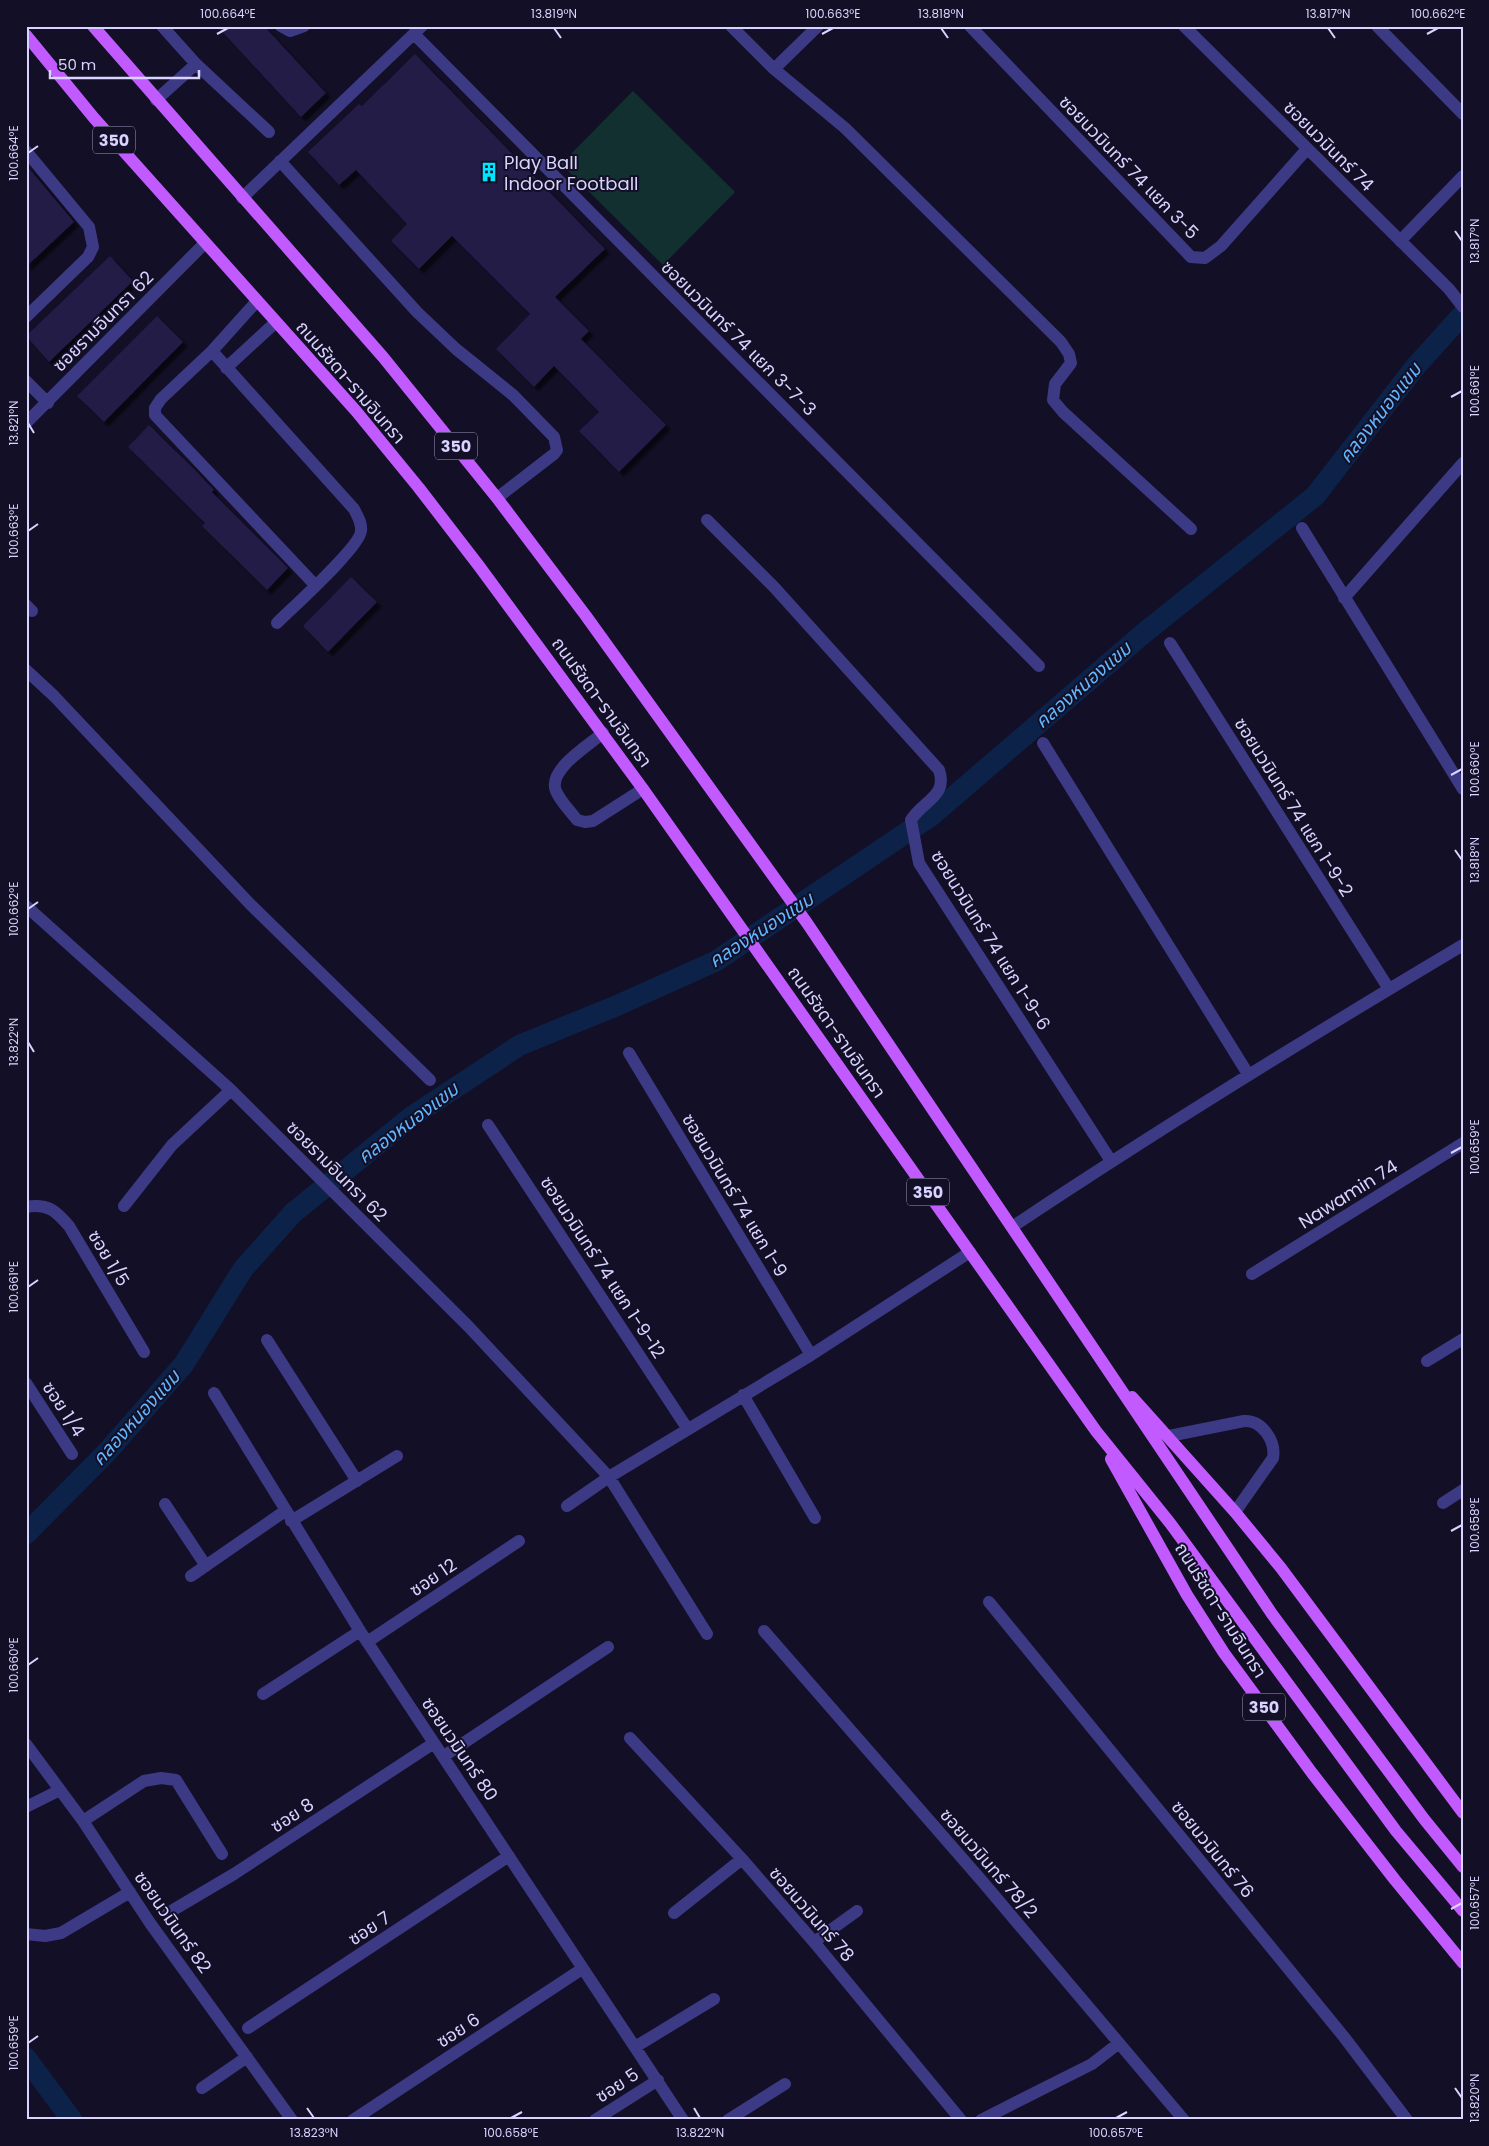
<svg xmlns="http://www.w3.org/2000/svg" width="1489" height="2146" viewBox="0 0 1489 2146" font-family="Poppins,'Noto Sans Thai',sans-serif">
  <defs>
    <filter id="shadow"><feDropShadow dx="4.5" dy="4.5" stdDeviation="1" flood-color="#0009"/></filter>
  </defs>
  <rect width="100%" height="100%" fill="#130f26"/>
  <path fill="#12302f" d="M633 91 735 192 663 265 561 164Z"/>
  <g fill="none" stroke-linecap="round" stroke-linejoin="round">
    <path stroke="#0c2248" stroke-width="21" d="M26 1534 108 1451 184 1364 243 1269 293 1213 411 1117 520 1045 616 1006 716 961 931 816 1144 633 1315 496 1416 366 1463 314
      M26 2058 72 2120"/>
  </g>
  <path fill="#241b47" filter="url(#shadow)" d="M217 26H264L326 93 301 117Z
    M415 54 605 249 555 297 589 331 581 339 666 425 619 472 579 431 599 412 554 366 534 387 496 349 530 314 452 236 419 269 391 241 407 224 356 170 339 185 308 152 359 104 362 106Z
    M26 165 74 222 26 267Z
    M110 256 133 281 49 362 26 336Z
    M157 316 183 342 104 422 77 396Z
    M149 425 197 472 214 490 212 492 288 568 267 590 202 526 205 523 128 447Z
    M351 577 377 602 328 652 303 626Z"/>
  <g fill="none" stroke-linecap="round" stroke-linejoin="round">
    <path stroke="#3d3a85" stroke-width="12" d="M162 26 196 64 269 132
      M281 26 290 31 304 26
      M731 26 774 69 845 128 1061 342 1069 354 1071 363 1055 384 1053 400 1063 412 1191 529
      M970 26 1191 257 1205 258 1221 246 1307 149
      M1184 26 1449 289 1463 307
      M1377 26 1463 114
      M414 34 1039 666
      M774 69 818 26
      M156 100 196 64
      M26 151 89 227 93 247 88 257 26 317
      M280 161 417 312 456 349 513 395 554 437 557 450 554 454 497 498
      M242 198 422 26
      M1400 241 1463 176
      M257 301 212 351 161 399 155 408V415L315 585
      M212 351 354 509C358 517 362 523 361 531 360 547 292 608 277 623
      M226 368 276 322
      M26 381 48 403
      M26 423 205 243
      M707 520 774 587 939 770C948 796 924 800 911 820L919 863 1111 1161
      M1302 528 1463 789
      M1344 598 1463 463
      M26 605 32 611
      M1170 643 1389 989
      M26 670 54 696 250 904 430 1080
      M603 733C589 745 547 770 556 791 560 801 571 812 577 820L585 822 593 821 643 789
      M1043 743 1248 1074
      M26 906 231 1090 469 1327 609 1477 707 1634
      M629 1053 811 1355
      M488 1125 687 1428
      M124 1206 172 1145 231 1090
      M26 1207C48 1203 56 1211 69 1226L144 1352
      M1012 1227C1159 1129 1310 1036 1463 945
      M1252 1274 1463 1143
      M267 1340 357 1481
      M1427 1361 1463 1339
      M26 1383 72 1454
      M214 1393 360 1631 683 2120
      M743 1395 815 1518
      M1169 1436 1244 1421C1262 1420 1276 1441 1273 1458L1235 1512
      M1443 1503 1463 1490
      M165 1504 206 1566
      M567 1506 609 1477 811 1355 970 1252
      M291 1521 397 1456
      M191 1576 285 1511
      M989 1602 1344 2037 1407 2120
      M764 1631 982 1881 1184 2120
      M367 1642 519 1541
      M263 1694 360 1631
      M630 1738 742 1859 814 1942 961 2120
      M26 1744 83 1821 150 1923 292 2120
      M444 1756 608 1647
      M26 1807 60 1790
      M83 1821 144 1781 161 1778 176 1780 222 1854
      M168 1913 234 1874 434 1743
      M674 1913 742 1859
      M26 1934 45 1936 61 1933 130 1892
      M814 1942 857 1911
      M248 2028 509 1856
      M635 2047 714 1999
      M202 2088 247 2057
      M353 2120 582 1969
      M595 2120 658 2080
      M728 2120 785 2084
      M981 2120 1092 2064 1119 2043"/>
    <path stroke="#c25bff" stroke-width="12" d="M93 26 383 357 497 498 586 616 807 923 1272 1614 1424 1819 1463 1867
      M26 35 94 118 356 411 419 488 479 566 643 789 1096 1431 1170 1523 1396 1831 1463 1911
      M1132 1397 1235 1512 1281 1568 1463 1813
      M1111 1459 1187 1595 1224 1653 1312 1773 1395 1880 1463 1963"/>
  </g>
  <path fill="none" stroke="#d9d4ff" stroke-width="2" d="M554 28 561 38M941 28 948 38M1328 28 1335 38M217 34 228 28M822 34 833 28M1427 34 1438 28M28 153 38 146M1455 231 1462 241M1451 397 1462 391M28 423 34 433M28 531 38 524M1451 775 1462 769M1455 850 1462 860M28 909 38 902M28 1042 34 1052M1451 1153 1462 1147M28 1287 38 1280M1451 1531 1462 1525M28 1665 38 1658M1451 1909 1462 1903M28 2043 38 2036M1455 2088 1462 2098M307 2108 314 2118M694 2108 700 2118M511 2118 522 2112M1116 2118 1127 2112"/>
  <defs>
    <symbol id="building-bare" viewBox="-9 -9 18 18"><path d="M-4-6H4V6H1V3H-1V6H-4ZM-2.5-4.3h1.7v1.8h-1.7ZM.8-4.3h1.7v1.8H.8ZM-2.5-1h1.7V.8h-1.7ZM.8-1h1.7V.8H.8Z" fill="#00e5ff" stroke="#130f26" stroke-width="2.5" paint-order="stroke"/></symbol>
  </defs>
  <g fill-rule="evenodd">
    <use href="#building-bare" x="475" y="158" width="28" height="28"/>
  </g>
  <g text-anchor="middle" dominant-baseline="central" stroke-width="4" stroke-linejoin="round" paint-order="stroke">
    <g fill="#130f26" stroke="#9e99be" stroke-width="1">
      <rect x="93" y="126.5" width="42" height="27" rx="4"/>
      <rect x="435" y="432.5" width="42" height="27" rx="4"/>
      <rect x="907" y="1178.5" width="42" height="27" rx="4"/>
      <rect x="1243" y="1693.5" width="42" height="27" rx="4"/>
    </g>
    <g font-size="16" font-weight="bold" fill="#d9d4ff">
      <text x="114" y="140">350</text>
      <text x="456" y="446">350</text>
      <text x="928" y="1192">350</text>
      <text x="1264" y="1707">350</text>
    </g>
    <g font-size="18" fill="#d9d4ff" stroke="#130f26">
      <text transform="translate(1329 146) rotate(45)">ซอยนวมินทร์ 74</text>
      <text transform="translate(1129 167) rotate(46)">ซอยนวมินทร์ 74 แยก 3-5</text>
      <text transform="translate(103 321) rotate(-45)">ซอยรามอินทรา 62</text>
      <text transform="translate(739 338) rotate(45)">ซอยนวมินทร์ 74 แยก 3-7-3</text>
      <text transform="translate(351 382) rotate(49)">ถนนรัชดา-รามอินทรา</text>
      <text transform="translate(602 702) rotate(54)">ถนนรัชดา-รามอินทรา</text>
      <text transform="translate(1294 807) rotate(58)">ซอยนวมินทร์ 74 แยก 1-9-2</text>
      <text transform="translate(991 940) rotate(58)">ซอยนวมินทร์ 74 แยก 1-9-6</text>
      <text transform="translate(837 1032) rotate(55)">ถนนรัชดา-รามอินทรา</text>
      <text transform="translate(337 1171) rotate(45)">ซอยรามอินทรา 62</text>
      <text transform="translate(1348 1194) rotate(-32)">Nawamin 74</text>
      <text transform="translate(735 1195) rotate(59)">ซอยนวมินทร์ 74 แยก 1-9</text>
      <text transform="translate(109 1258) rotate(59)">ซอย 1/5</text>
      <text transform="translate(603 1267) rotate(57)">ซอยนวมินทร์ 74 แยก 1-9-12</text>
      <text transform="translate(64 1409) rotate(57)">ซอย 1/4</text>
      <text transform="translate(433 1577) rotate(-34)">ซอย 12</text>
      <text transform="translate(1221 1610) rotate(58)">ถนนรัชดา-รามอินทรา</text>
      <text transform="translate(460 1749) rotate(56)">ซอยนวมินทร์ 80</text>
      <text transform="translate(292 1815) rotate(-33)">ซอย 8</text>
      <text transform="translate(1213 1849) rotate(51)">ซอยนวมินทร์ 76</text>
      <text transform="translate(989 1863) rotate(49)">ซอยนวมินทร์ 78/2</text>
      <text transform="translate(812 1914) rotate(49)">ซอยนวมินทร์ 78</text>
      <text transform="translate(173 1922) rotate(55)">ซอยนวมินทร์ 82</text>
      <text transform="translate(369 1928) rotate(-33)">ซอย 7</text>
      <text transform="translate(458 2030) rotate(-33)">ซอย 6</text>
      <text transform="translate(617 2085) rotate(-33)">ซอย 5</text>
    </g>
    <g font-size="18" fill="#d9d4ff" stroke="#130f26" text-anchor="start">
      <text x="504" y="162">Play Ball<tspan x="504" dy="21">Indoor Football</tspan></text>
    </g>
    <g font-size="19" font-style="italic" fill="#62b6ff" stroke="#130f26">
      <text transform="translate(1380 413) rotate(-52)">คลองหนองแขม</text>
      <text transform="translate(1083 685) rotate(-41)">คลองหนองแขม</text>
      <text transform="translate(761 930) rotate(-33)">คลองหนองแขม</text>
      <text transform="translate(408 1123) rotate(-37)">คลองหนองแขม</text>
      <text transform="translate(136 1418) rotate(-48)">คลองหนองแขม</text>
    </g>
  </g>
  <rect width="1489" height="2146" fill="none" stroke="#130f26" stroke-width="55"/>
  <path d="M50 70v8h149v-8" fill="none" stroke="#d9d4ff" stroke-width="2.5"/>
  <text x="58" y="70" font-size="15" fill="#d9d4ff" stroke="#130f26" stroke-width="4" paint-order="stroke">50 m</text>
  <rect x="28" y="28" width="1434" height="2090" fill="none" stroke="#d9d4ff" stroke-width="2"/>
  <g font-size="12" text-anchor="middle" fill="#d9d4ff">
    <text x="228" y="18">100.664°E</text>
    <text x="554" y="18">13.819°N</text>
    <text x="833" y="18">100.663°E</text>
    <text x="941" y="18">13.818°N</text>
    <text x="1328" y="18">13.817°N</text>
    <text x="1438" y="18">100.662°E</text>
    <text transform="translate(14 153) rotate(-90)" y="4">100.664°E</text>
    <text transform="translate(1475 241) rotate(-90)" y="4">13.817°N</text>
    <text transform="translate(1475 391) rotate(-90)" y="4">100.661°E</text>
    <text transform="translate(14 423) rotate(-90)" y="4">13.821°N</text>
    <text transform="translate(14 531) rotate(-90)" y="4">100.663°E</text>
    <text transform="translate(1475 769) rotate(-90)" y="4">100.660°E</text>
    <text transform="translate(1475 860) rotate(-90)" y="4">13.818°N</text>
    <text transform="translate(14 909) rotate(-90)" y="4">100.662°E</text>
    <text transform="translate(14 1042) rotate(-90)" y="4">13.822°N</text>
    <text transform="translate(1475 1147) rotate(-90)" y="4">100.659°E</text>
    <text transform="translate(14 1287) rotate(-90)" y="4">100.661°E</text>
    <text transform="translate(1475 1525) rotate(-90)" y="4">100.658°E</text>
    <text transform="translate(14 1665) rotate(-90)" y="4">100.660°E</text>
    <text transform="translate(1475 1903) rotate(-90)" y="4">100.657°E</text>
    <text transform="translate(14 2043) rotate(-90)" y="4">100.659°E</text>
    <text transform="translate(1475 2098) rotate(-90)" y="4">13.820°N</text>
    <text x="314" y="2137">13.823°N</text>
    <text x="511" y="2137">100.658°E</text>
    <text x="700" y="2137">13.822°N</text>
    <text x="1116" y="2137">100.657°E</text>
  </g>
</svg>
